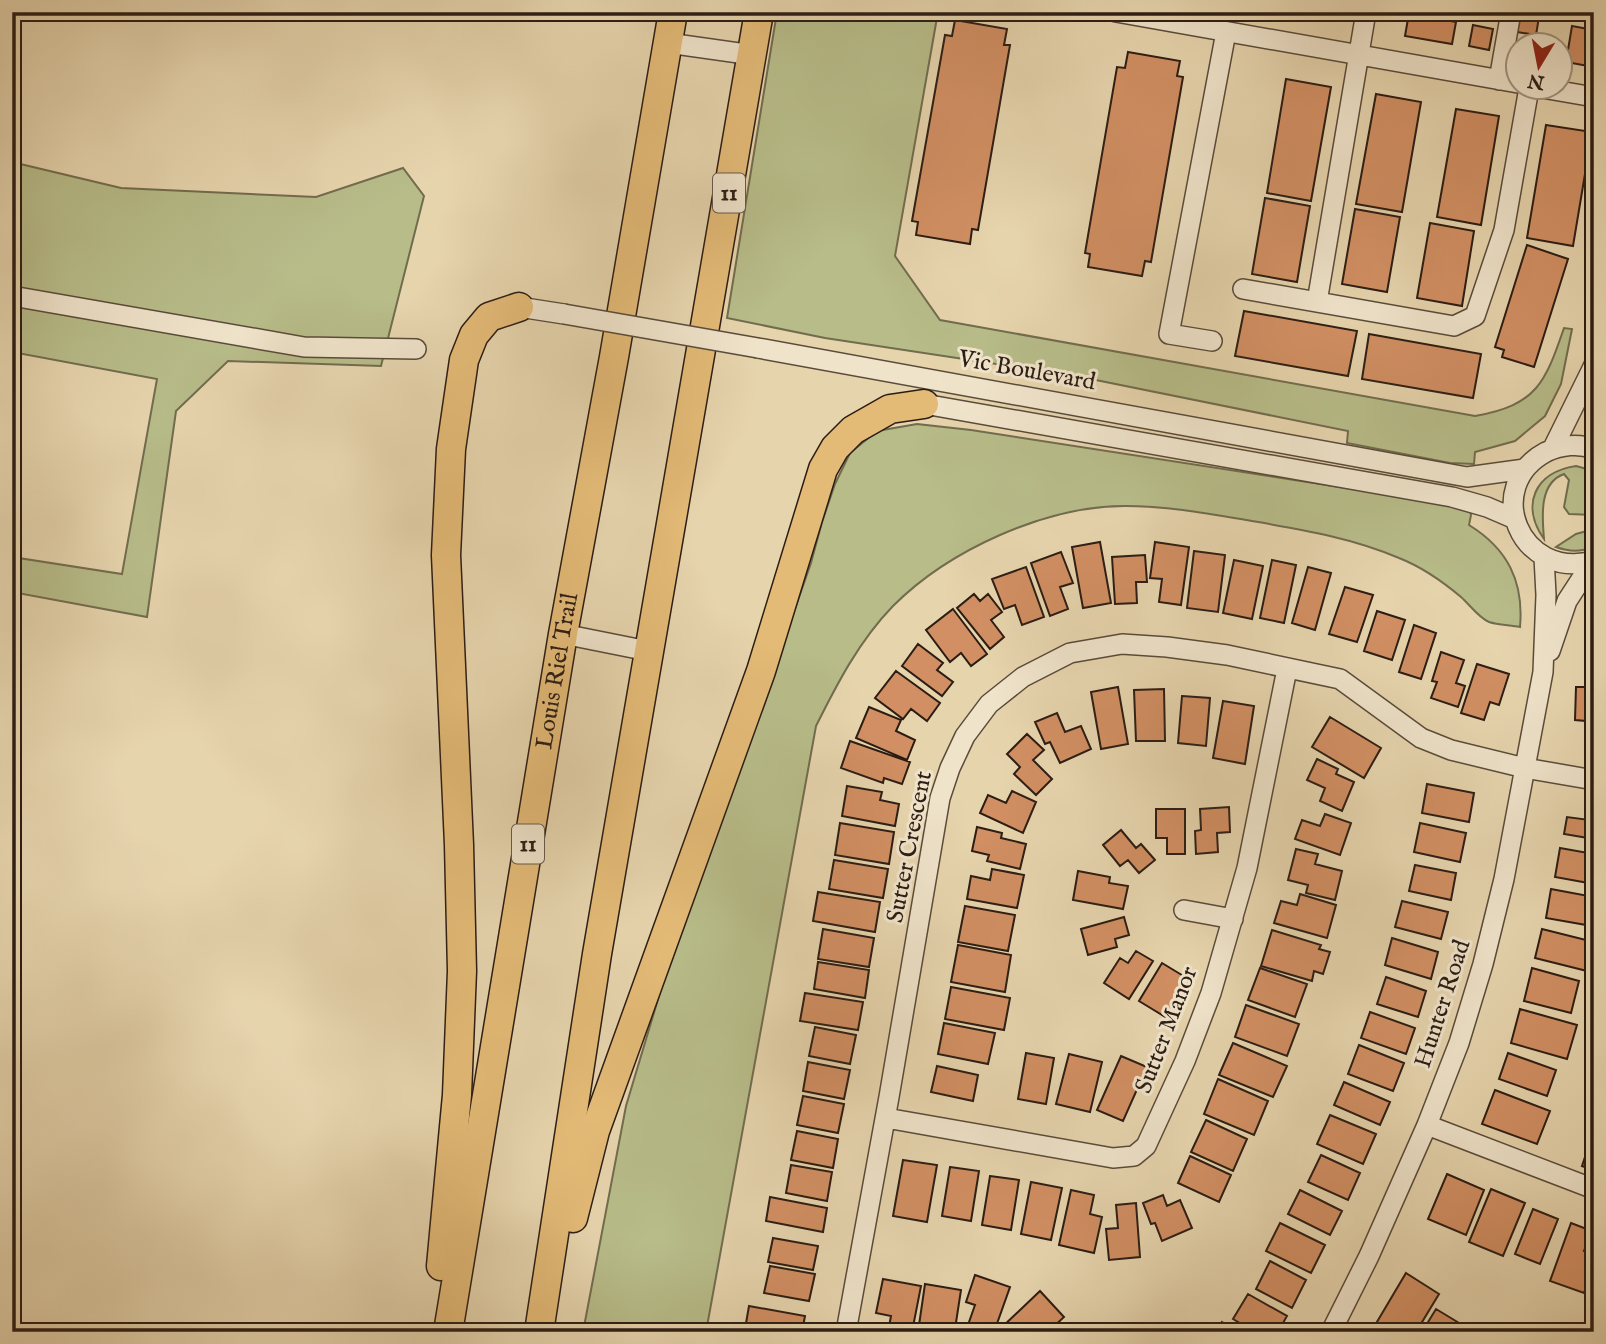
<svg xmlns="http://www.w3.org/2000/svg" width="1606" height="1344" viewBox="0 0 1606 1344" font-family="'IM FELL English',serif">
  <rect width="100%" height="100%" fill="#e6d4ad"/>
  <filter id="stains"><feTurbulence type="fractalNoise" baseFrequency=".00286" numOctaves="4"/><feColorMatrix values="0 0 0 0 .2 0 0 0 0 .09 0 0 0 0 .02 0 0 0 .5 -.17"/></filter>
  <radialGradient id="worn" r=".72"><stop offset=".6" stop-color="#630" stop-opacity="0"/><stop offset="1" stop-color="#630" stop-opacity=".3"/></radialGradient>
  <path fill="#b7bc89" stroke="#726c4e" stroke-width="2" d="M777 12H938L895 256 940 320 1475 416C1537 405 1545 383 1564 328L1572 329 1561 384 1545 416 1515 441 1475 452 1474 464 1450 463 1347 443 1348 431 1076 376 825 338 727 318Z
    M12 162 121 188 316 197 403 168 424 196 381 366 228 361 176 411 147 617 12 592V557L122 574 157 379 12 352Z
    M917 424 971 430 1469 507 1471 515 1469 525C1508 549 1524 582 1520 627 1510 625 1498 625 1489 622 1479 618 1469 604 1461 597 1442 581 1422 567 1399 558 1350 537 1298 529 1246 520 1205 513 1166 506 1125 506 1045 506 949 550 893 606 859 641 837 684 816 726L706 1332H583L626 1106 689 896 756 720 811 563 822 522 835 484 850 453 877 431Z
    M1576 466 1594 471V515L1569 514 1564 507 1569 480 1564 474C1539 483 1542 516 1544 539 1520 505 1535 472 1576 466Z
    M1594 529V547C1580 552 1570 552 1556 547L1576 534Z"/>
  <path fill="#d18f63" stroke="#2c1d14" stroke-width="2" d="M1479 12H1499L1498 20 1478 17Z
    M1573 12H1594V19L1572 15Z
    M1409 13 1456 22 1452 44 1405 36Z
    M1521 14 1539 17 1536 35 1517 32Z
    M955 20 1007 29 1004 45H1010L978 230 972 229 970 244 916 235 918 222 912 221 945 35 952 36Z
    M1473 25 1493 29 1489 50 1469 46Z
    M1572 26 1594 30V67L1566 62Z
    M1128 52 1180 61 1177 76 1183 77 1151 262 1145 261 1142 276 1088 267 1090 254 1085 253 1117 67 1125 68Z
    M1286 79 1331 87 1311 201 1267 193Z
    M1376 94 1421 102 1402 212 1356 204Z
    M1456 109 1499 116 1481 225 1437 217Z
    M1546 125 1592 132 1573 246 1527 238Z
    M1265 198 1310 206 1297 282 1252 274Z
    M1355 209 1400 217 1387 292 1342 284Z
    M1430 223 1474 231 1462 306 1417 298Z
    M1527 245 1568 259 1534 367 1502 357 1504 350 1495 347Z
    M1244 311 1357 331 1348 376 1235 356Z
    M1369 334 1481 354 1473 398 1362 379Z
    M1100 542 1111 603 1083 608 1072 547Z
    M1155 542 1189 547 1181 605 1159 602 1162 579 1150 578Z
    M1194 551 1225 555 1218 612 1187 608Z
    M1061 552 1073 583 1060 587 1068 609 1050 616 1031 563Z
    M1145 555 1147 582H1136L1137 603 1115 604 1112 557Z
    M1234 560 1263 566 1252 619 1223 613Z
    M1272 560 1296 565 1284 623 1260 618Z
    M1026 567 1044 617 1022 625 1015 605 1004 609 992 579Z
    M1308 567 1331 573 1315 630 1292 623Z
    M1345 587 1373 595 1357 642 1329 634Z
    M974 594 980 601 988 594 1002 612 991 620 1004 637 990 649 957 608Z
    M953 609 987 654 971 666 961 653 950 662 926 630Z
    M1377 611 1405 620 1392 660 1364 651Z
    M1414 625 1436 633 1421 679 1399 672Z
    M918 644 943 663 937 670 953 682 942 696 902 666Z
    M1441 652 1464 660 1456 683 1465 686 1458 707 1431 698 1437 682 1432 681Z
    M1477 664 1509 674 1499 705 1490 702 1484 720 1461 713Z
    M896 671 940 703 927 721 911 709 903 719 875 698Z
    M1118 687 1128 744 1101 749 1091 692Z
    M1576 687H1594V741H1586V721L1575 720Z
    M1164 689 1165 741H1136L1134 690Z
    M1182 696 1210 698 1206 746 1178 743Z
    M1223 701 1254 706 1245 764 1213 758Z
    M869 707 901 720 896 731 915 740 907 760 856 738Z
    M1057 713 1065 732 1081 726 1091 749 1060 763 1050 742 1045 744 1035 722Z
    M1330 717 1381 748 1364 778 1312 747Z
    M1027 734 1044 750 1033 760 1052 779 1036 795 1014 774 1020 767 1007 754Z
    M850 741 910 762 902 784 884 778 883 783 841 768Z
    M1317 759 1338 769 1336 774 1354 782 1342 811 1320 801 1325 788 1307 780Z
    M1427 784 1474 793 1469 822 1422 813Z
    M847 786 882 792 880 800 899 804 895 826 842 816Z
    M1012 791 1036 802 1023 833 980 813 988 795 1006 803Z
    M1229 807 1230 832 1217 833 1218 852 1196 854 1195 831 1201 830 1200 809Z
    M1591 808 1594 809V839L1564 834 1567 817 1589 820Z
    M1156 809H1185V854H1167V838H1156Z
    M1325 814 1351 823 1340 855 1295 839 1302 820 1320 826Z
    M840 823 894 832 889 864 835 855Z
    M1420 823 1466 833 1460 862 1414 852Z
    M977 827 1002 833 1001 838 1026 844 1020 869 987 861 989 855 972 851Z
    M1121 830 1136 848 1141 844 1155 860 1139 873 1128 860 1120 866 1103 845Z
    M1560 848 1594 854V884L1555 877Z
    M1296 849 1318 854 1315 864 1342 871 1335 900 1306 893 1308 885 1288 880Z
    M834 860 888 869 883 898 829 889Z
    M1415 865 1456 873 1451 900 1409 891Z
    M992 869 1024 875 1017 908 967 899 971 876 990 880Z
    M1078 871 1110 877 1109 883 1128 886 1123 909 1073 900Z
    M1551 889 1594 897 1592 926 1546 918Z
    M818 892 880 902 875 932 813 921Z
    M1300 894 1336 905 1327 938 1274 923 1281 901 1297 905Z
    M1402 901 1448 912 1441 939 1395 927Z
    M965 906 1015 915 1008 951 958 942Z
    M1124 917 1129 935 1115 939 1117 947 1088 955 1081 929Z
    M823 929 874 938 869 967 818 959Z
    M1542 929 1594 942V959L1591 972 1535 958Z
    M1272 930 1321 945 1319 949 1330 952 1323 974 1314 971 1312 981 1261 966Z
    M1392 938 1438 952 1431 979 1385 965Z
    M958 945 1011 955 1005 992 951 982Z
    M1136 951 1153 961 1129 999 1104 983 1120 958 1128 963Z
    M818 962 869 970 865 998 814 989Z
    M1162 963 1190 980 1167 1018 1139 1001Z
    M1260 968 1307 984 1295 1017 1248 1000Z
    M1532 968 1579 981 1571 1013 1524 1001Z
    M1386 977 1426 991 1418 1017 1377 1004Z
    M951 987 1010 998 1004 1030 945 1019Z
    M805 993 863 1002 858 1030 800 1021Z
    M1246 1005 1299 1024 1287 1056 1235 1037Z
    M1520 1009 1577 1025 1567 1059 1511 1043Z
    M1370 1012 1415 1028 1406 1054 1361 1038Z
    M944 1023 995 1033 988 1064 938 1054Z
    M815 1027 856 1035 850 1064 809 1056Z
    M1233 1043 1287 1066 1273 1097 1219 1075Z
    M1359 1045 1404 1063 1393 1091 1348 1074Z
    M1026 1053 1054 1058 1046 1104 1018 1099Z
    M1508 1053 1556 1070 1547 1096 1499 1079Z
    M1069 1054 1102 1062 1090 1112 1056 1104Z
    M1121 1056 1147 1067 1123 1121 1097 1110Z
    M808 1062 850 1070 844 1099 803 1091Z
    M937 1066 978 1075 973 1101 931 1092Z
    M1218 1079 1268 1101 1254 1135 1204 1114Z
    M1344 1082 1390 1102 1380 1125 1334 1105Z
    M1495 1090 1550 1111 1537 1144 1482 1124Z
    M803 1096 844 1104 838 1133 797 1125Z
    M1330 1115 1376 1134 1363 1164 1317 1144Z
    M1206 1120 1247 1139 1233 1171 1191 1152Z
    M797 1131 838 1139 833 1168 791 1160Z
    M1587 1151 1594 1153V1170L1582 1166Z
    M1321 1155 1360 1173 1348 1200 1308 1182Z
    M1190 1156 1231 1175 1219 1202 1178 1183Z
    M903 1160 937 1165 927 1222 893 1216Z
    M791 1165 832 1172 827 1201 786 1193Z
    M950 1167 979 1171 971 1221 942 1216Z
    M1447 1174 1484 1190 1466 1235 1428 1219Z
    M990 1176 1019 1180 1011 1230 982 1225Z
    M1031 1182 1062 1188 1051 1240 1021 1234Z
    M1491 1189 1525 1203 1503 1256 1469 1242Z
    M1071 1190 1094 1195 1090 1214 1102 1217 1094 1253 1059 1245Z
    M1300 1190 1342 1211 1330 1235 1288 1214Z
    M1163 1195 1167 1206 1180 1200 1192 1228 1162 1241 1155 1223 1151 1224 1143 1203Z
    M770 1197 827 1208 823 1232 766 1221Z
    M1136 1203 1140 1257 1109 1260 1106 1229 1118 1228 1116 1205Z
    M1533 1209 1558 1219 1540 1264 1515 1254Z
    M1280 1223 1325 1245 1311 1273 1266 1251Z
    M1571 1223 1592 1231 1584 1251 1594 1255V1265L1584 1293 1550 1281Z
    M773 1238 818 1246 813 1270 768 1262Z
    M1270 1261 1306 1280 1292 1308 1256 1289Z
    M770 1266 815 1274 809 1301 764 1293Z
    M1406 1273 1439 1294 1416 1332H1371Z
    M975 1275 1010 1287 994 1332H986L968 1325 975 1305 966 1302Z
    M883 1279 921 1286 912 1332H888L891 1316 876 1313Z
    M925 1284 961 1290 955 1329 942 1327 941 1332H918Z
    M1040 1291 1064 1317 1048 1332H1005L1001 1328Z
    M1248 1294 1287 1316 1278 1332H1255L1233 1319Z
    M749 1306 805 1316 802 1332H760L745 1329Z
    M1436 1309 1469 1329 1467 1332H1422Z
    M1222 1322 1238 1332H1216Z"/>
  <g fill="none" stroke-linecap="round" stroke-linejoin="round">
    <defs>
      <path id="minor" d="M1116 12 1518 83
        M668 43 753 55
        M1499 80 1511 12
        M1542 88 1594 97
        M1243 289 1454 326 1475 316 1504 230 1529 88
        M12 296 304 347 416 349
        M1317 302 1366 12
        M519 307 564 314
        M1212 341 1169 334 1226 32
        M758 348 1467 477 1525 469
        M924 404 1452 497 1487 507 1515 519
        M1553 448 1594 365
        M1594 449C1579 443 1561 445 1546 452 1482 486 1519 581 1594 561
        M563 634 648 651
        M1550 651 1567 601 1593 561
        M1184 910 1233 919
        M886 1118 1113 1158 1134 1156 1146 1146 1185 1061 1211 993 1247 868 1287 669
        M1427 1125 1594 1189
        M846 1332 889 1097 940 798 950 768 965 736 989 704 1023 677 1070 653 1122 644 1167 647 1227 655 1340 679 1421 738 1451 750 1525 768 1594 780
        M1331 1332 1369 1256 1427 1125 1459 1043 1483 964 1504 879 1543 672 1546 595 1544 557"/>
      <g id="highway">
        <path d="M573 1218 595 1131 761 671 823 469 835 448 853 430 890 409 924 404"/>
        <path d="M441 1266 457 1095 462 971 459 845 446 555 451 449 464 360 474 335 489 317 519 307"/>
        <path id="s1" d="M448 1332 563 634 614 357 673 12"/>
        <path d="M539 1332 597 954 759 12"/>
      </g>
    </defs>
    <use href="#minor" stroke="#5a4b3a" stroke-width="22"/>
    <use href="#highway" stroke="#2c1d14" stroke-width="31"/>
    <use href="#minor" stroke="#efe3ca" stroke-width="19"/>
    <use href="#highway" stroke="#e3ba76" stroke-width="28"/>
    <defs>
      <path id="minor-bridge" d="M564 314 758 348"/>
    </defs>
    <use href="#minor-bridge" stroke="#5a4b3a" stroke-width="22" stroke-linecap="butt"/>
    <use href="#minor-bridge" stroke="#efe3ca" stroke-width="19"/>
  </g>
  <g text-anchor="middle" dominant-baseline="central" stroke-width="6" stroke-linejoin="round" paint-order="stroke">
    <g fill="#efe3ca" stroke="#66584b" stroke-width="2">
      <rect x="713" y="173.5" width="32" height="39" rx="5"/>
      <rect x="512" y="824.5" width="32" height="39" rx="5"/>
    </g>
    <g font-size="23" font-weight="bold" fill="#2c1d14">
      <text x="729" y="193">11</text>
      <text x="528" y="844">11</text>
    </g>
    <g font-size="24" fill="#2c1d14" stroke="#efe3ca">
      <text transform="translate(1027 371) rotate(10)">Vic Boulevard</text>
      <text stroke="none"><textPath href="#s1" startOffset="670">Louis Riel Trail</textPath></text>
      <text transform="translate(910 847) rotate(-79)">Sutter Crescent</text>
      <text transform="translate(1443 1004) rotate(-72)">Hunter Road</text>
      <text transform="translate(1167 1030) rotate(-69)">Sutter Manor</text>
    </g>
  </g>
  <rect width="1606" height="1344" fill="none" stroke="#e6d4ad" stroke-width="42"/>
  <rect x="14" y="14" width="1578" height="1316" fill="none" stroke="#2c1d14" stroke-width="3.5"/>
  <rect x="21" y="21" width="1564" height="1302" fill="none" stroke="#2c1d14" stroke-width="2"/>
  <g transform="translate(1539 66) rotate(190)"><circle r="33" fill="#efe3ca" stroke="#a19481" stroke-width="2"/>
  <path d="M0-5L12 26L0 18L-12 26Z" fill="#8f2418"/>
  <text y="-10" font-size="19" font-weight="bold" text-anchor="middle" fill="#2c1d14">N</text>
  </g>
  <rect width="100%" height="100%" filter="url(#stains)"/>
  <rect width="100%" height="100%" fill="url(#worn)"/>
</svg>
